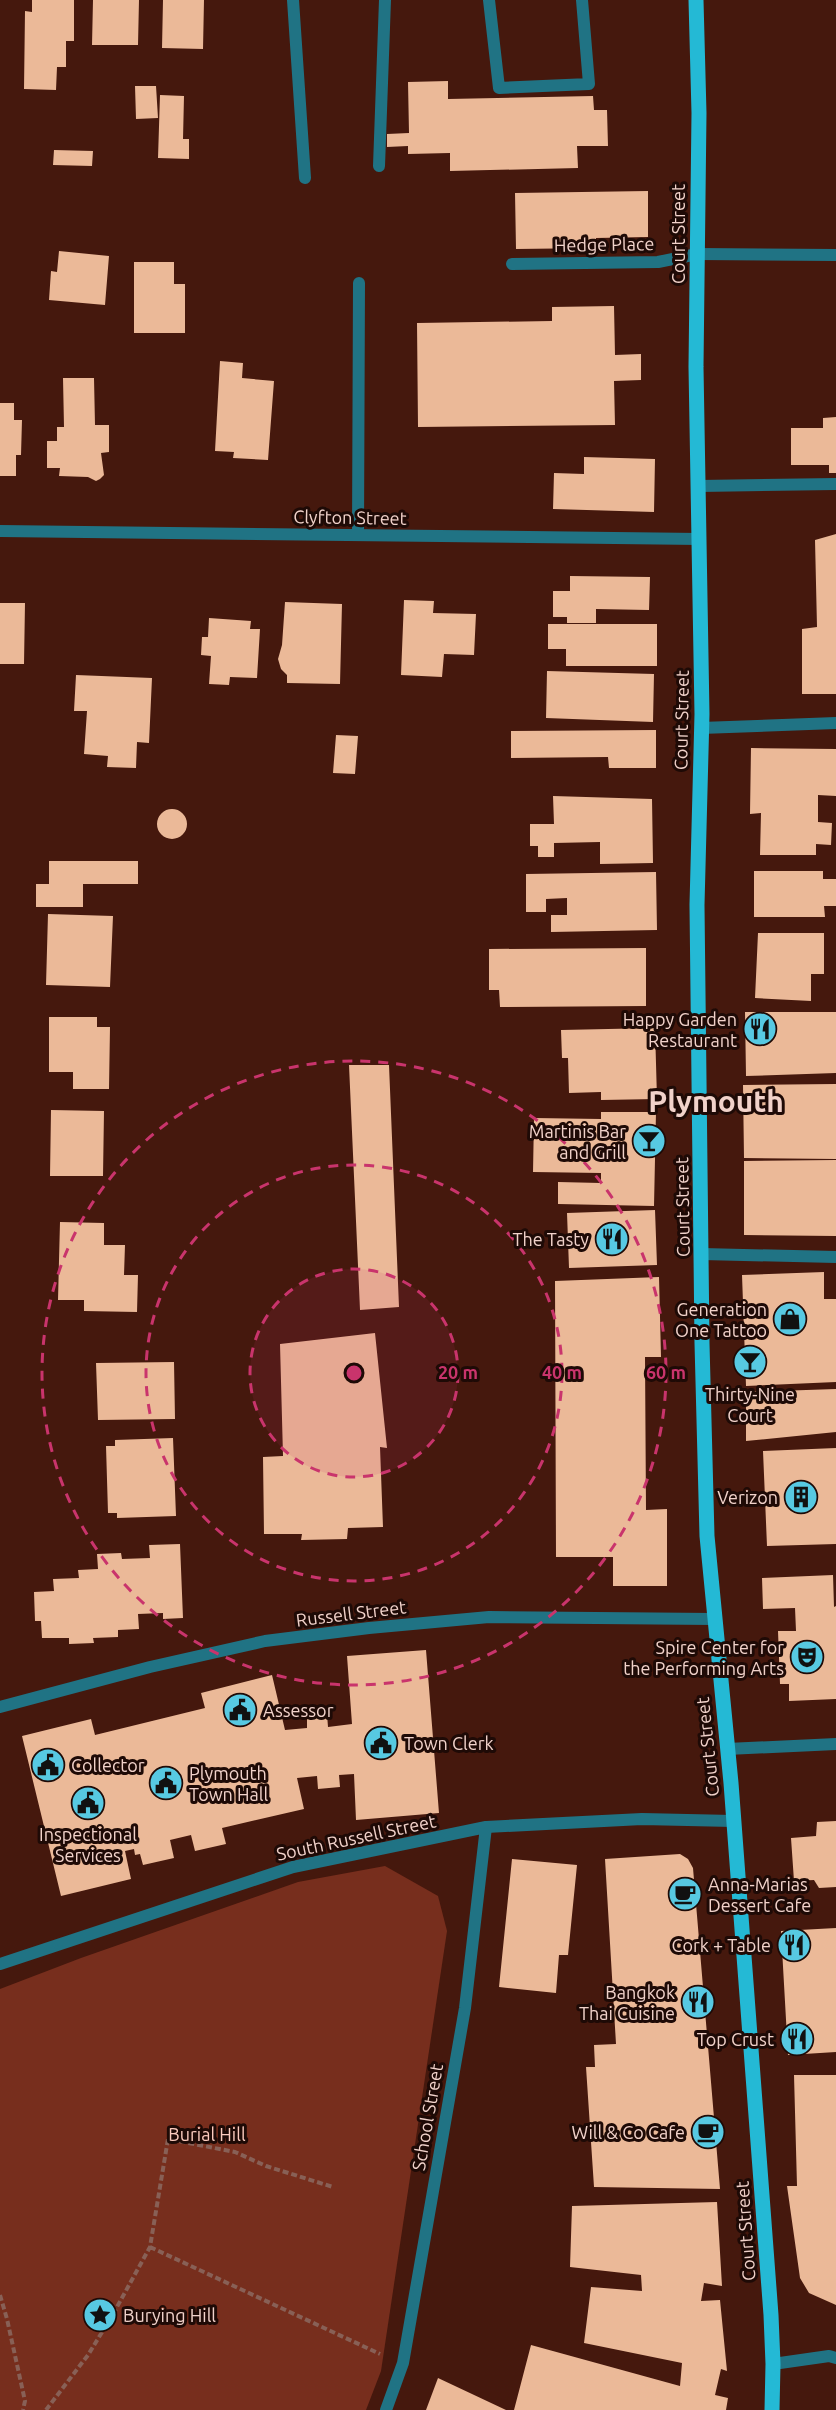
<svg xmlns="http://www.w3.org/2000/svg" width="836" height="2410" viewBox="0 0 836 2410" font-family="Ubuntu,sans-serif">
  <rect width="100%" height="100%" fill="#45180d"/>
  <path fill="#772e1d" d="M385 1866 438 1896 447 1931 381 2371 366 2410H0V1989L81 1958 298 1882Z"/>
  <path fill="#ebb998" d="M32 0H74V41H66V67H57L56 90 24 89 25 11 32 12Z
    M93 0H139L138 45H92Z
    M163 0H204L203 49 162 48Z
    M448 81V99L593 96 594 110H607L608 146H577L578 168 450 171V153L408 154V146L387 147V134L409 133 408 82Z
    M135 86H156L158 118 136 119Z
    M160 95 184 96 183 139H189V159L158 158Z
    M54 150 93 151 92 166 53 165Z
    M648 191V237L596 238V248L516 249 515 193Z
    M59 251 109 256 105 305 49 300 51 271 57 272Z
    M134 262H174V284H185V333H134Z
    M614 306 615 355 641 354V380L614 381 615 425 418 427 417 323 552 321V307Z
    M220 361 243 363 242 378 274 381 268 460 233 458 234 452 215 451Z
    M63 378H94L95 425H109V452L101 453 104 475 100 479 96 481 88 477 59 476 60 468H47V441H57V427H64Z
    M0 403H14V420H22L21 455H16V476H0Z
    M836 417V473H829V465H791V428H823V418Z
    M584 457 655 459 654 512 553 509 554 473 584 474Z
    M836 534V694H802V629L817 627 815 540Z
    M570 576 650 577 649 610 596 609V623H567V617H553V591H570Z
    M404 600 434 601 433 613 476 614 474 655 444 654 442 677 401 675Z
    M285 602 342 604 340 684 287 683V675L281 669 278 659 282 645Z
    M0 603H25L24 664H0Z
    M209 618 251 621 250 629H260L257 678 230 677 229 685 209 684 211 656 201 655 202 637H208Z
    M548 624H657V666H566V649H548Z
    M547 671 654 674 653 722 546 718Z
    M76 675 152 678 149 743 137 742 136 768 107 767 108 756 84 754 87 711H74Z
    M656 730V768H609L608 757 511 758V731Z
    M336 735 358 736 355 774 333 773Z
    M751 748 836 749V796L818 795V822L832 823 831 845 816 844V855H760L761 813 750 814Z
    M553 796 652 799 653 863 600 864V842L554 843V857H538V846H530V824H554Z
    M157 824a15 15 0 1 1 30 0a15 15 0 1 1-30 0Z
    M49 861H138V884H83V907H36V884H49Z
    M754 871H823V879H836V906H824L825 917H754Z
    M656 872 657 930 551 932V915H567V898L546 899V912H526V874Z
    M48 914 113 916 110 987 46 985Z
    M758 933H824V974H811V1001L755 998Z
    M646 948V1006L500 1007 499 990H489V949Z
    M745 1012H836V1073L746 1076Z
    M49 1017H97V1027H110L109 1089H73V1072H49Z
    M655 1028 657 1099 601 1100V1092L569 1093 568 1058H562L561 1030Z
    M349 1065H389L399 1307 360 1310Z
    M836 1084V1159L744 1158 743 1085Z
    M51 1110 104 1111 103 1176H50Z
    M601 1112H656L654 1206 558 1204V1182L601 1183V1173L533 1172 534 1118 601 1119Z
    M836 1160V1236L744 1235V1161Z
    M655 1210 657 1265 569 1268 567 1213Z
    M60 1222 104 1223V1245H125L124 1275H138L137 1312 84 1311V1300H58Z
    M824 1272V1299H836V1382L746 1386 742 1275Z
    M659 1277 661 1357H645L646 1510 667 1509V1586H613V1557H556L555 1281Z
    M375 1333 387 1448 380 1447 383 1527 348 1528 347 1539 301 1540 302 1534H264L263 1457 283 1456 280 1344Z
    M174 1362 175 1419 98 1420 96 1363Z
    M836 1389V1432L746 1441V1392Z
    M173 1438 176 1516 117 1518V1513H108L106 1446H115V1440Z
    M836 1448V1544L767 1546 763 1451Z
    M180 1544 183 1618 163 1619V1613L138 1614 139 1629 118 1630V1637L93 1638 94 1643 69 1644V1638H42L41 1621H35L34 1592 54 1591 53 1579 79 1578 78 1570 98 1569 97 1554 121 1553 122 1559 150 1558 149 1545Z
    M833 1575 834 1607 836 1606V1699L789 1701V1684H780L778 1631H796L795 1608 763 1609 762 1578Z
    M426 1650 439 1813 356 1820 354 1774 339 1775 340 1787 318 1789 317 1776 297 1778 304 1809 222 1828 226 1844 195 1851 191 1835 170 1840 174 1858 143 1865 140 1854 135 1855 134 1849 125 1851 131 1879 61 1896 22 1736 91 1719 95 1735 205 1708 201 1693 272 1675 285 1730 307 1728V1716L327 1714 328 1727 352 1724 347 1656Z
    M836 1821V1887L819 1888 814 1880 794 1881 791 1838 816 1836 817 1822Z
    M680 1854 688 1859 693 1868 720 2189 594 2187 586 2067H595L594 2045 616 2044 605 1859Z
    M512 1859 577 1865 568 1955H559L556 1993 499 1987Z
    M836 1928V2052L788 2055 781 1931Z
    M794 2075H836V2305L809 2293 800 2278 787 2186H797Z
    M717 2202 722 2286 704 2283 701 2301 720 2300 727 2371 721 2369 715 2395 728 2398 726 2410H514L531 2345 680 2386 682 2363 584 2343 591 2287 642 2291 641 2275 570 2267 572 2206Z
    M438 2378 506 2410H426Z"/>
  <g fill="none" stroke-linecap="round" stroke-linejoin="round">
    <path stroke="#886056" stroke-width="4" stroke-dasharray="6 3" stroke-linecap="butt" d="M150 2247 380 2354
      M0 2295 7 2319 25 2401 23 2410
      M46 2410 88 2355 112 2316 150 2247 168 2139 235 2152 266 2166 333 2187"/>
    <path stroke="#207384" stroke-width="12" d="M293 0 305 178
      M489 0 499 88 589 84 582 0
      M379 166 385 0
      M512 264 658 262 697 254
      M699 486 836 484
      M358 535 359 283"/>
    <path stroke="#207384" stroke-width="12" d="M697 254 836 255
      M0 531 700 539
      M701 728 836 723
      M702 1254 836 1257
      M0 1707 150 1667 265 1641 369 1628 489 1617 714 1619
      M727 1749 836 1744
      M0 1964 293 1867 486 1827 642 1819 733 1821
      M773 2364 829 2356 836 2358
      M386 2410 403 2363 465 2008 486 1827"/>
    <path stroke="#24b9d5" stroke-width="15" d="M696 0 699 113 696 367 702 714 697 905 702 1343 707 1536 731 1783 771 2315 773 2364 772 2410"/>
  </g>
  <circle cx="354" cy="1373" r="104" fill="#c9346c" fill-opacity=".12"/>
  <g fill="none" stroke="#c9346c" stroke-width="3" stroke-dasharray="10 8">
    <circle cx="354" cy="1373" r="104"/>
    <circle cx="354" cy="1373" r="208"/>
    <circle cx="354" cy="1373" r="312"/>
  </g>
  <defs>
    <symbol id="restaurant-disc" viewBox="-11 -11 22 22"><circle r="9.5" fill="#57c9e2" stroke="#1e0a06"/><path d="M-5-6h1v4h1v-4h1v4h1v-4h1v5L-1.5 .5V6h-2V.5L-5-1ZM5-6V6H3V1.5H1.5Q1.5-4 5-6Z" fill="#111"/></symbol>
    <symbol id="bar-disc" viewBox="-11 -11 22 22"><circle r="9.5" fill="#57c9e2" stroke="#1e0a06"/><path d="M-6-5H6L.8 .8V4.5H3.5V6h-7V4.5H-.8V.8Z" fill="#111"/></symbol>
    <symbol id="shop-disc" viewBox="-11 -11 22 22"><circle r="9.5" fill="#57c9e2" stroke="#1e0a06"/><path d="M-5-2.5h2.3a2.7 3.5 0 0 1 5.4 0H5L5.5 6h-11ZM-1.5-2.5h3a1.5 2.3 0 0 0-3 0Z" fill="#111"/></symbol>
    <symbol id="building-disc" viewBox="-11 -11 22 22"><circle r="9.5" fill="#57c9e2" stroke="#1e0a06"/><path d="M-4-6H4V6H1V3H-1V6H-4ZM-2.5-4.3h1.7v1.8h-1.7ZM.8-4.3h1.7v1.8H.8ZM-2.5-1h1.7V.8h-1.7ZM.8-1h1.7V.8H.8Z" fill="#111"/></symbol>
    <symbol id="theatre-disc" viewBox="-11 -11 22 22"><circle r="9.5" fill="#57c9e2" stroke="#1e0a06"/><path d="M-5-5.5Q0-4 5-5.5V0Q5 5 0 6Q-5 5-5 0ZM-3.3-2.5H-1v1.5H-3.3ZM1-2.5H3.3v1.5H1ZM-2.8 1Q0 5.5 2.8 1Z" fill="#111"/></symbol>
    <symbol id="civic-disc" viewBox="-11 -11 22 22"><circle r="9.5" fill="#57c9e2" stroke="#1e0a06"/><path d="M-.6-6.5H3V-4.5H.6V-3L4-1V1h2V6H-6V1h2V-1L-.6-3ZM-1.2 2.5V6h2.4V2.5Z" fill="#111"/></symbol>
    <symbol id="cafe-disc" viewBox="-11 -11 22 22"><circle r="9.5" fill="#57c9e2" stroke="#1e0a06"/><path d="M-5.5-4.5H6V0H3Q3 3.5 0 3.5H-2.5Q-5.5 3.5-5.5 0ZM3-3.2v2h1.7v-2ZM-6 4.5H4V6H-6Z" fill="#111"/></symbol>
    <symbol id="sight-disc" viewBox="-11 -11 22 22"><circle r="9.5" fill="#57c9e2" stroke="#1e0a06"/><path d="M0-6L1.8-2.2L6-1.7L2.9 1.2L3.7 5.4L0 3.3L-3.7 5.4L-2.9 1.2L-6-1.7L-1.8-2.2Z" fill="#111"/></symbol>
  </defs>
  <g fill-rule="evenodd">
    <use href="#restaurant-disc" x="741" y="1010" width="38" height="38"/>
    <use href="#bar-disc" x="630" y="1122" width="38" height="38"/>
    <use href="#restaurant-disc" x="593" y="1220" width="38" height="38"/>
    <use href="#shop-disc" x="771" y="1300" width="38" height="38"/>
    <use href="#bar-disc" x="731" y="1343" width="38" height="38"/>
    <use href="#building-disc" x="782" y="1478" width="38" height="38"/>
    <use href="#theatre-disc" x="788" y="1638" width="38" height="38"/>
    <use href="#civic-disc" x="221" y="1691" width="38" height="38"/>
    <use href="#civic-disc" x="362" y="1724" width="38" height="38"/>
    <use href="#civic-disc" x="29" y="1746" width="38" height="38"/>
    <use href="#civic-disc" x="147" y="1764" width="38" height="38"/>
    <use href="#civic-disc" x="69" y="1784" width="38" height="38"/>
    <use href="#cafe-disc" x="666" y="1875" width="38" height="38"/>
    <use href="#restaurant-disc" x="775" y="1926" width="38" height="38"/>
    <use href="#restaurant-disc" x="679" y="1983" width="38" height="38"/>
    <use href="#restaurant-disc" x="778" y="2020" width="38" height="38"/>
    <use href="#cafe-disc" x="689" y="2113" width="38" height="38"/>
    <use href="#sight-disc" x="81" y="2296" width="38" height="38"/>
  </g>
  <g text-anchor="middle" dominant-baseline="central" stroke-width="6" stroke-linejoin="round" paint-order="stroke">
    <g font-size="18" fill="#f1d2ca" stroke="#1e0a06">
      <text transform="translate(678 234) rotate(-90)">Court Street</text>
      <text transform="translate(604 244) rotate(-1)">Hedge Place</text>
      <text transform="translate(350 517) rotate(1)">Clyfton Street</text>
      <text transform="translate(681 720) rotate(-89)">Court Street</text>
      <text transform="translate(682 1207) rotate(-91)">Court Street</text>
      <text transform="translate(351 1613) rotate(-7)">Russell Street</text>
      <text transform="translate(707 1747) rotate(-96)">Court Street</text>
      <text transform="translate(356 1837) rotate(-12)">South Russell Street</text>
      <text transform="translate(427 2117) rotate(-80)">School Street</text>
      <text transform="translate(745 2231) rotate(-94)">Court Street</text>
    </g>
    <g font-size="18" fill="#f1d2ca" stroke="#1e0a06" text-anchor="end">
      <text x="737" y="1019">Happy Garden<tspan x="737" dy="21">Restaurant</tspan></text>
      <text x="626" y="1131">Martinis Bar<tspan x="626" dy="21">and Grill</tspan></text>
      <text x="589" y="1239">The Tasty</text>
      <text x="767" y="1309">Generation<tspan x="767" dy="21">One Tattoo</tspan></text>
      <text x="750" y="1394" text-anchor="middle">Thirty-Nine<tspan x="750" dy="21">Court</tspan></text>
      <text x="778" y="1497">Verizon</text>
      <text x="784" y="1647">Spire Center for<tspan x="784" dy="21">the Performing Arts</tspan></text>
      <text x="263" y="1710" text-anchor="start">Assessor</text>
      <text x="404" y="1743" text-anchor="start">Town Clerk</text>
      <text x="71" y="1765" text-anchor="start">Collector</text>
      <text x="189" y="1773" text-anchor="start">Plymouth<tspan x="189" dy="21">Town Hall</tspan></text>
      <text x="88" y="1834" text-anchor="middle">Inspectional<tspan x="88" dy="21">Services</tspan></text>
      <text x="708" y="1884" text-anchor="start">Anna-Marias<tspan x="708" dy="21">Dessert Cafe</tspan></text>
      <text x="771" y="1945">Cork + Table</text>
      <text x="675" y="1992">Bangkok<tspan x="675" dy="21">Thai Cuisine</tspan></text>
      <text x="774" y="2039">Top Crust</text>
      <text x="685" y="2132">Will &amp; Co Cafe</text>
      <text x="123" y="2315" text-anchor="start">Burying Hill</text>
    </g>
    <g font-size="18" fill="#fdccbf" stroke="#1e0a06">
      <text x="207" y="2134">Burial Hill</text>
    </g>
    <g font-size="30" font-weight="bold" fill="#f1d2ca" stroke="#1e0a06">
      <text x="716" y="1101">Plymouth</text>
    </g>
  </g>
  <circle cx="354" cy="1373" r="9" fill="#c9346c" stroke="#1e0a06" stroke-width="3"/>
  <g font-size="18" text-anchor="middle" font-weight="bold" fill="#c9346c" stroke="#1e0a06" stroke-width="6" stroke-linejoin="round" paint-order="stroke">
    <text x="458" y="1379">20 m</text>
    <text x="562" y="1379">40 m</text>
    <text x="666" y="1379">60 m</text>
  </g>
</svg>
